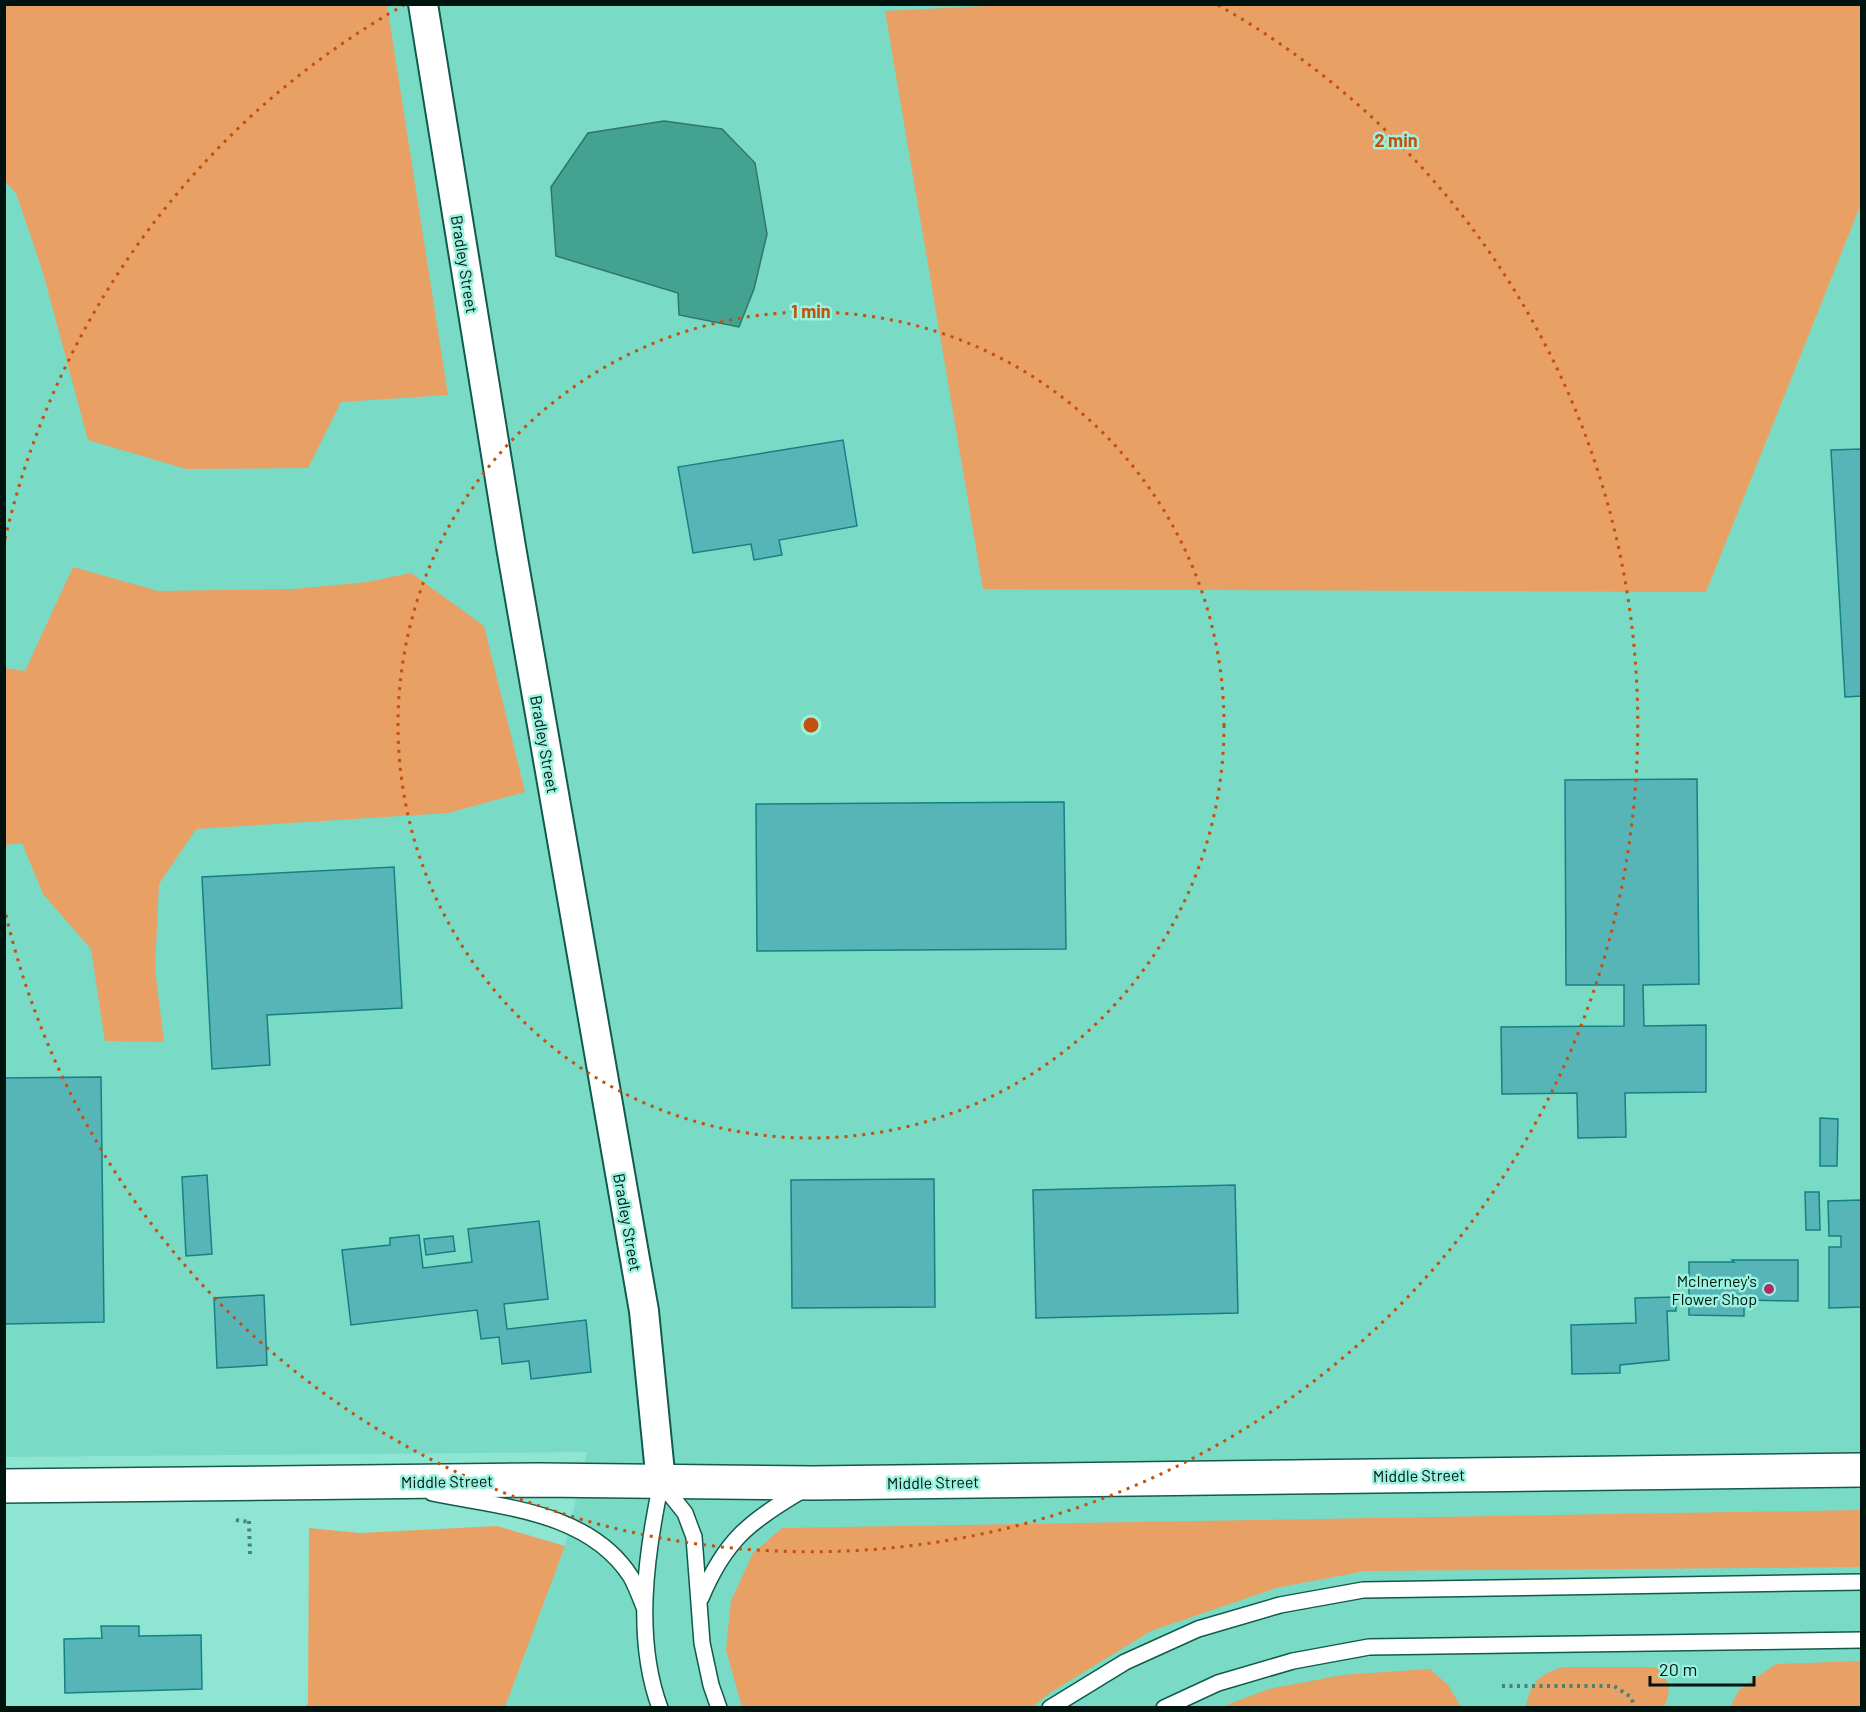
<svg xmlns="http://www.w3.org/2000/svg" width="1866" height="1712" viewBox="0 0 1866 1712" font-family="Barlow,sans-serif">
  <rect width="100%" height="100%" fill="#8ee5d2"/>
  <path fill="#79dac5" d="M4 5H1005L885 12 1706 592 1861 204V1707H505L565 1546 587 1452 5 1457Z"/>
  <path fill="#e9a065" d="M5 4 387 5 448 395 341 402 308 468 186 469 88 440 42 269 16 193 5 181Z
    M1005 5H1861V204L1706 592 983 589 885 11Z
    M73 567 158 591 294 589 367 582 411 573 484 626 525 792 448 813 196 829 159 884 155 969 164 1042 105 1041 91 949 43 894 22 843 5 845V668L25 671Z
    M1861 1510V1567L1365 1571 1276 1588 1151 1631 1051 1692 1032 1707H742L726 1650 731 1601 753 1553 782 1528Z
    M497 1526 565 1546 505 1707H304L308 1704 309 1528 360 1533Z
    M1861 1661V1707H1730L1739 1690 1776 1664Z
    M1562 1667H1655C1670 1679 1672 1690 1664 1707H1526C1531 1682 1537 1676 1562 1667Z
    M1430 1669 1448 1685 1461 1707H1221L1269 1689 1342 1675Z"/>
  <path fill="#44a290" stroke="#307769" stroke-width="1.5" d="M664 121 722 129 755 163 767 234 754 289 739 327 679 315 678 293 556 256 551 187 588 133Z"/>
  <path fill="#57b5b8" stroke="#158184" stroke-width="1.5" d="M843 440 857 526 779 540 782 555 754 560 751 544 693 553 678 467Z
    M1862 449V696L1845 697 1831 450Z
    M1697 779 1699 984 1643 985 1644 1026 1706 1025V1092L1625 1093 1626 1137 1578 1138 1577 1093 1502 1094 1501 1027 1624 1026V985H1566L1565 780Z
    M1064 802 1066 949 757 951 756 804Z
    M394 867 402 1008 267 1015 270 1065 212 1069 202 877Z
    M101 1077 104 1322 4 1324V1078Z
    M1820 1118 1838 1119 1837 1166H1820Z
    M207 1175 212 1254 186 1256 182 1177Z
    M934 1179 935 1307 792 1308 791 1180Z
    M1235 1185 1238 1313 1036 1318 1033 1190Z
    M1805 1192H1819L1820 1230H1806Z
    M1862 1200V1307L1829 1308V1247H1841V1236H1829L1828 1201Z
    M539 1221 548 1299 504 1304 507 1329 586 1320 591 1372 531 1379 529 1361 502 1364 499 1337 481 1339 477 1310 351 1325 342 1250 390 1245V1238L419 1235 423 1268 472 1262 468 1229Z
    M453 1236 455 1251 426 1255 424 1239Z
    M1732 1260H1798V1301L1744 1300V1316L1689 1315V1262H1734Z
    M264 1295 267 1365 217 1368 214 1298Z
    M1676 1297V1311H1667L1669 1360 1620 1365V1373L1572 1374 1571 1325 1636 1323 1635 1298Z
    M101 1626H139V1636L201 1635 202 1689 65 1693 64 1639 102 1638Z"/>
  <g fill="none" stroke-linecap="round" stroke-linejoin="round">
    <defs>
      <path id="service" d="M661 1483 685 1513 694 1537 702 1643 711 1685 719 1708
        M432 1493C500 1507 589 1511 631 1577 636 1586 640 1597 644 1607
        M701 1598C725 1540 750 1521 803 1490
        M660 1708C634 1638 646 1554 661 1483
        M1050 1708 1125 1662 1198 1629 1280 1605 1363 1590 1862 1582
        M1164 1708 1218 1683 1293 1661 1369 1647 1862 1640"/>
      <path id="minor" d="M423 4 511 547 644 1311 661 1483"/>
      <path id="tertiary" d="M4 1486 540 1480 813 1483 1862 1470"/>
    </defs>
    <use href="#service" stroke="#115a4d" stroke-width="18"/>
    <use href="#minor" stroke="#115a4d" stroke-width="32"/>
    <use href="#tertiary" stroke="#115a4d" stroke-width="36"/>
    <path stroke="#4a8275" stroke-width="4" stroke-dasharray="3 4.5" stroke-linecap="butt" d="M236 1520 249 1522
      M249 1521 250 1554
      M1502 1686H1614L1631 1697 1635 1708"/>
    <use href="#service" stroke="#fff" stroke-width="15"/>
    <use href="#minor" stroke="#fff" stroke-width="28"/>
    <use href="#tertiary" stroke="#fff" stroke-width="33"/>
  </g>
  <g fill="none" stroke="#c54f0c" stroke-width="3" stroke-dasharray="3 6">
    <circle cx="811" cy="725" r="413"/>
    <path d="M5 539A827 827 0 0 1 404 5M1218 5A827 827 0 1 1 5 911"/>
  </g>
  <circle fill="#b22967" stroke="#9bf2df" stroke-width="2" cx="1769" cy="1289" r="6"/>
  <g text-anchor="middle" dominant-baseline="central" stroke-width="5" stroke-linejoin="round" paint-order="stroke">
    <g font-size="16" fill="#00140f" stroke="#9bf2df">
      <text transform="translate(465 264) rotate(81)">Bradley Street</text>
      <text transform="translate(545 744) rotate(80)">Bradley Street</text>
      <text transform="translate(628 1222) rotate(80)">Bradley Street</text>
      <text transform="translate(1419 1475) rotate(-1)">Middle Street</text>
      <text transform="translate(447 1481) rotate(-1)">Middle Street</text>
      <text transform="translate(933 1482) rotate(-1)">Middle Street</text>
    </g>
    <g font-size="16" fill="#00140f" stroke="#9bf2df" text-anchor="end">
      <text x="1757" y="1280">McInerney's<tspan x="1757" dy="18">Flower Shop</tspan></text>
    </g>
  </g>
  <circle cx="811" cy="725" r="9" fill="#c54f0c" stroke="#9bf2df" stroke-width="3"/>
  <g font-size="18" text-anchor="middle" font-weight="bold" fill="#c54f0c" stroke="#9bf2df" stroke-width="5" stroke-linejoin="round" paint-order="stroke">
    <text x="1396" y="147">2 min</text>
    <text x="811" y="318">1 min</text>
  </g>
  <rect width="1866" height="1712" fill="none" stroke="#00140f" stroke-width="12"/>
  <path d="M1650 1676v9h104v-9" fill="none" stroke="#00140f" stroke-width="3"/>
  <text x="1659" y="1676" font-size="18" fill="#00140f" stroke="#9bf2df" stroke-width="4.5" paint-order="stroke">20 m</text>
</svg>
